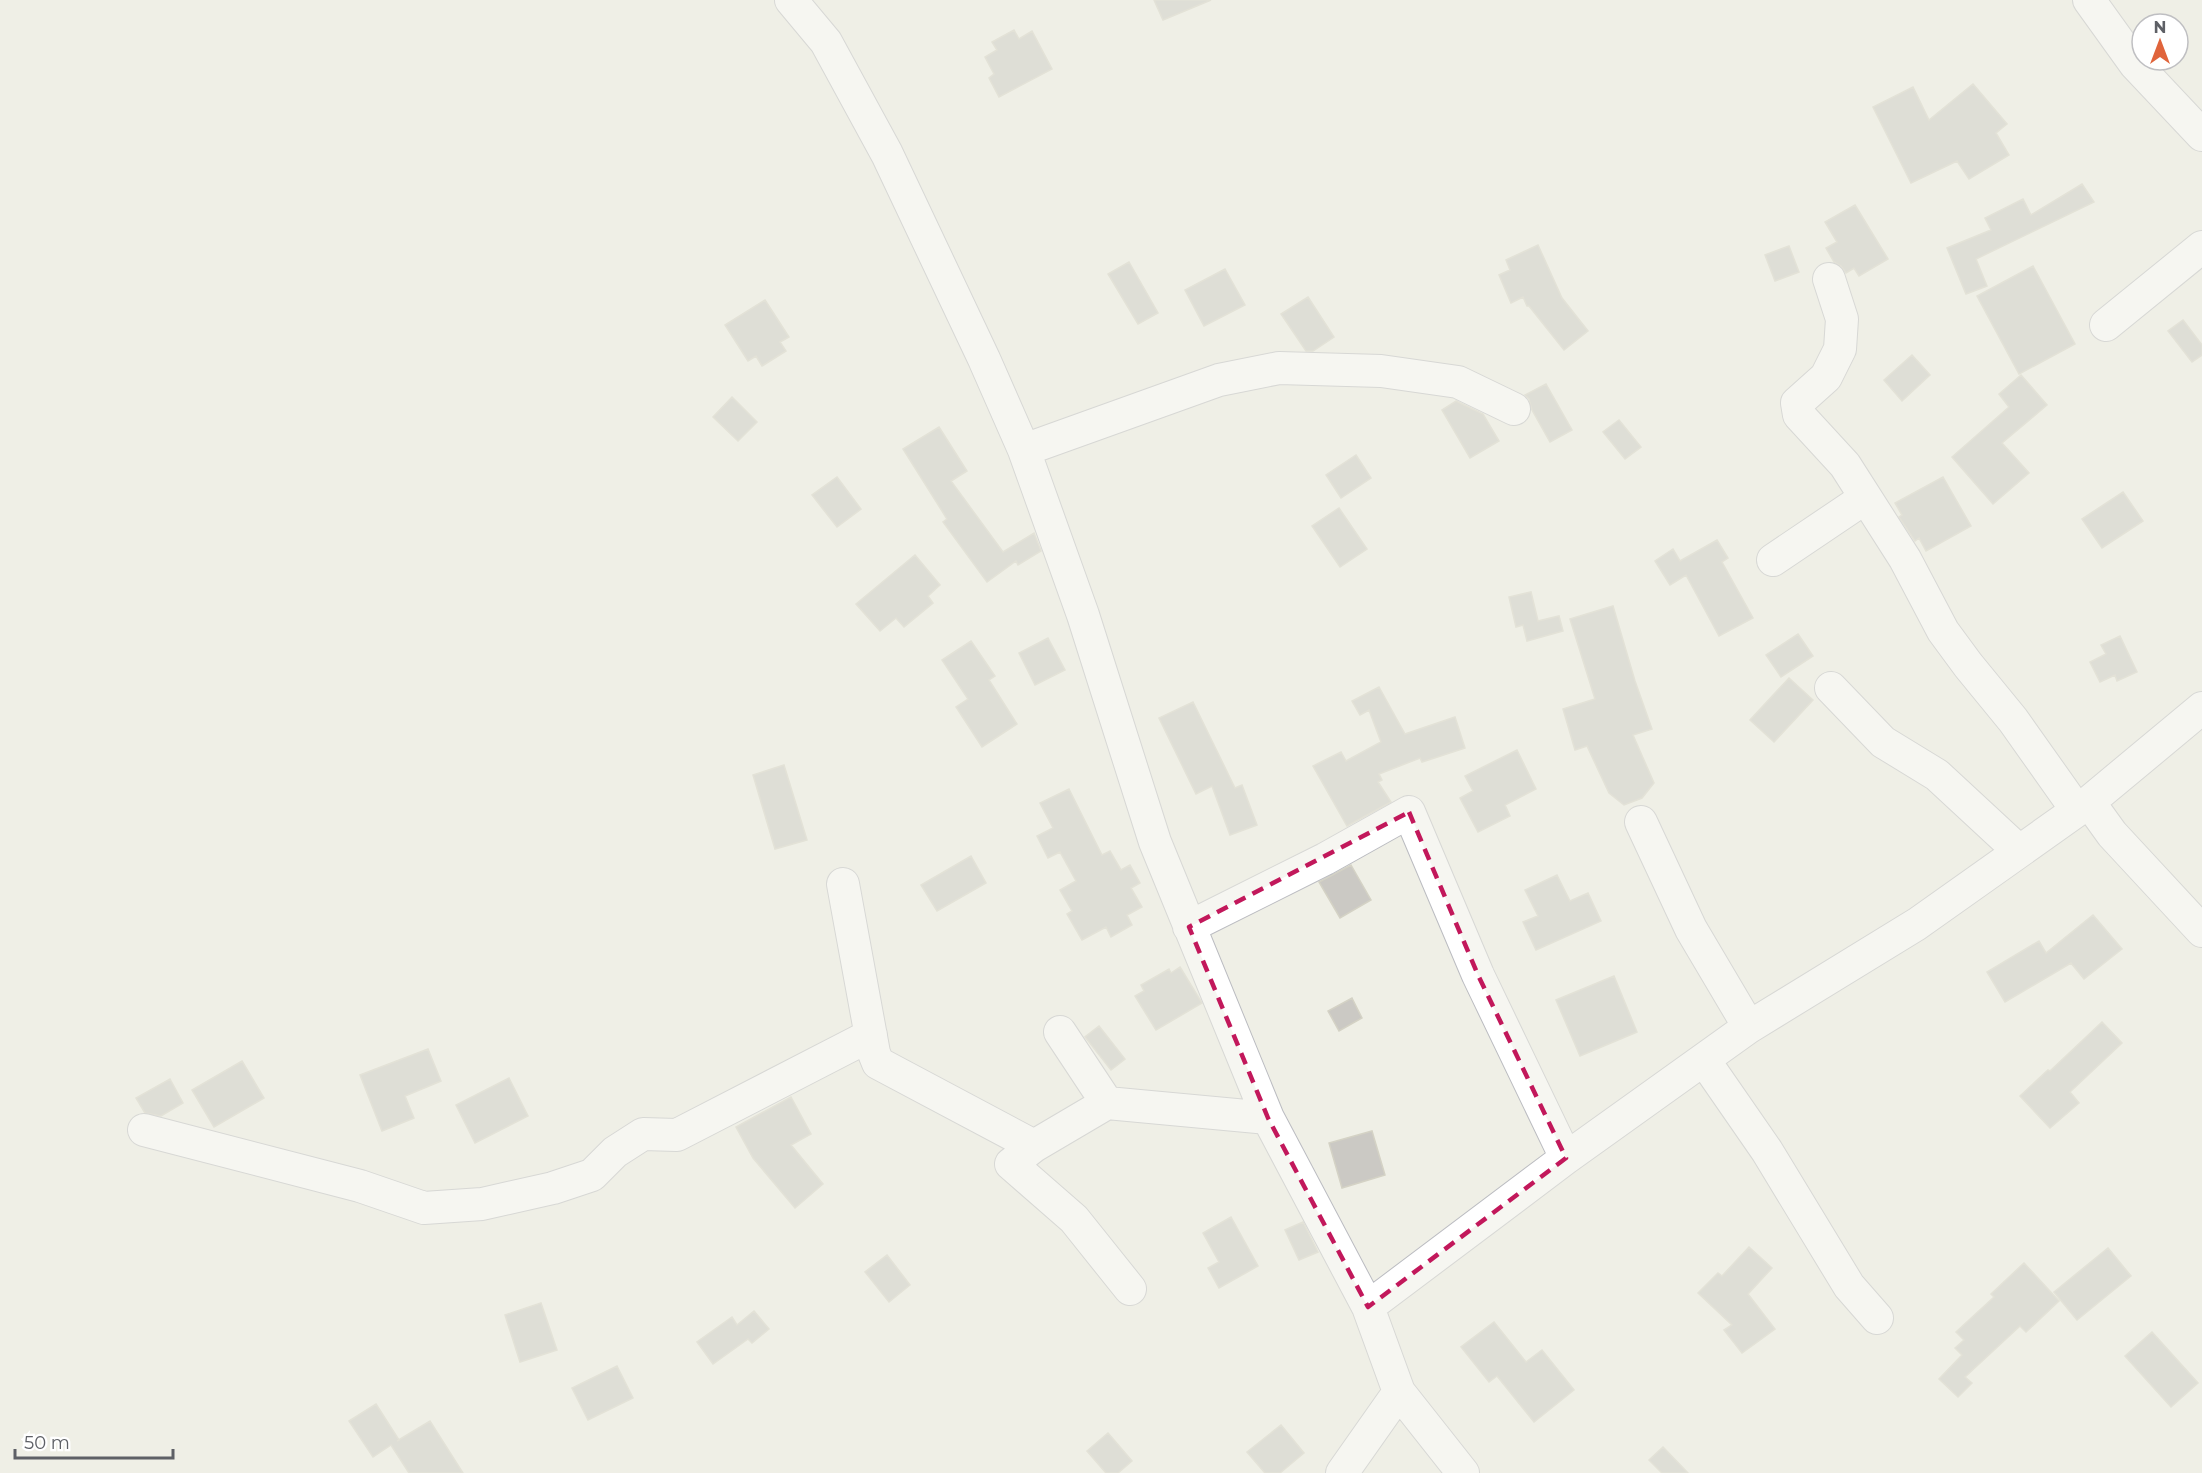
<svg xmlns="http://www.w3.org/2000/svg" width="2202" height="1473" viewBox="0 0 2202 1473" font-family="Montserrat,sans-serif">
  <rect width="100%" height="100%" fill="#efefe6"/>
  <path fill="#cbc9c4" stroke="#d4d2c5" stroke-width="1.5" d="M1154 0H1211L1163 20Z
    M1014 30 1019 39 1032 31 1052 69 999 97 989 78 994 74 985 57 997 50 992 42Z
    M1973 84 2007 124 1996 133 2009 155 1969 179 1957 161 1911 183 1873 107 1913 87 1929 120Z
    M2082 184 2094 202 1976 259 1987 286 1966 294 1947 248 1991 230 1985 218 2023 199 2031 215Z
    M1855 205 1888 259 1859 276 1854 268 1846 273 1841 266 1834 262 1826 248 1837 242 1825 222Z
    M1538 245 1562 298 1588 331 1564 350 1529 306H1527L1523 297 1511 303 1499 275 1510 270 1506 260Z
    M1789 246 1799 272 1775 281 1765 255Z
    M1129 262 1158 313 1138 324 1108 274Z
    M2033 266 2075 344 2019 374 1977 296Z
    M1225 269 1245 305 1204 326 1185 290Z
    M1308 297 1334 337 1313 351H1306L1281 314Z
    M765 300 789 337 780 342 786 351 762 366 756 356 748 361 725 325Z
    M2183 320 2202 345V355L2192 362 2168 331Z
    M1912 355 1930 375 1902 401 1884 380Z
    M2021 375 2047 405 2002 443 2029 473 1993 504 1952 457 2009 407 1999 394Z
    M1546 384 1572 430 1550 442 1532 410 1529 399 1525 395Z
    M732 397 757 422 738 441 713 417Z
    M1456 401 1483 414 1499 441 1470 458 1442 410Z
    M1619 420 1641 447 1625 459 1603 432Z
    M939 427 967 471 951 481 1003 552 1034 533 1041 551 1018 565 1016 561 987 582 943 522 947 519 903 449Z
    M1356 455 1371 478 1341 498 1326 475Z
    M837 477 861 509 837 527 812 495Z
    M1943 477 1971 526 1926 551 1919 538 1915 541 1899 517 1902 515 1895 503Z
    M2123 492 2143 521 2102 548 2082 519Z
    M1339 508 1367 549 1340 567 1312 526Z
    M1717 540 1728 558 1722 562 1753 618 1719 636 1686 575 1670 585 1655 561 1673 549 1680 561Z
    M915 555 940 585 928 596 933 603 904 627 896 618 880 631 856 604Z
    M1531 592 1538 621 1559 616 1563 631 1527 641 1523 625 1516 627 1509 597Z
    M1613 606 1635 681 1652 729 1633 735 1654 783 1642 798 1624 805 1609 793 1587 746 1575 750 1563 709 1595 699 1570 619Z
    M1798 634 1813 656 1781 677 1766 655Z
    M2120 636 2137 672 2117 681 2115 675 2100 682 2090 662 2106 654 2101 645Z
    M1048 638 1065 670 1035 685 1019 653Z
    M971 641 995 676 989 680 1017 724 982 747 956 707 968 699 942 660Z
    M1789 678 1813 700 1774 742 1750 720Z
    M1379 687 1405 734 1455 717 1465 748 1422 762 1420 758 1379 774 1382 780 1378 782 1391 802 1347 826 1313 766 1341 752 1346 761 1381 742 1369 710 1360 715 1352 701Z
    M1193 702 1235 788 1242 785 1257 825 1230 835 1212 786 1196 794 1159 718Z
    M1517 750 1536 789 1505 805 1510 816 1478 832 1460 798 1473 791 1465 776Z
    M784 765 807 840 775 849 753 775Z
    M1069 789 1102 855 1110 851 1121 870 1130 865 1140 883 1131 888 1142 907 1127 915 1132 925 1111 937 1106 927 1082 940 1067 914 1072 911 1060 890 1076 881 1060 852 1048 858 1037 836 1053 828 1040 803Z
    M971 856 986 883 937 911 921 885Z
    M1351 865 1371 900 1340 918 1319 882Z
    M1557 875 1570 901 1588 893 1601 921 1536 950 1523 922 1538 916 1525 890Z
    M2093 915 2122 949 2084 979 2071 963 2005 1002 1987 972 2039 941 2046 953Z
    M1180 967 1202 1003 1156 1030 1135 996 1144 991 1141 985 1169 969 1171 973Z
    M1614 976 1637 1032 1580 1056 1556 1000Z
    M1352 998 1362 1018 1339 1031 1328 1011Z
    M2102 1022 2122 1043 2070 1092 2079 1103 2050 1128 2020 1096 2048 1070 2050 1071Z
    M1099 1026 1125 1059 1111 1070 1085 1037Z
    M428 1049 441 1081 405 1096 414 1118 382 1131 360 1075Z
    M242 1061 264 1098 214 1127 192 1090Z
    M509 1078 528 1116 475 1143 456 1105Z
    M170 1079 183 1103 161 1116 145 1113 136 1098Z
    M791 1097 811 1134 791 1145 823 1184 795 1208 753 1158 736 1127Z
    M1372 1131 1385 1175 1342 1188 1329 1143Z
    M1231 1217 1258 1266 1219 1288 1208 1268 1219 1262 1203 1233Z
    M1303 1222 1318 1252 1299 1260 1285 1230Z
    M1749 1247 1772 1268 1748 1294 1775 1329 1742 1353 1724 1330 1732 1325 1698 1293 1718 1273 1722 1276Z
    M2108 1248 2131 1276 2077 1320 2054 1292Z
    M887 1255 910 1285 889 1302 865 1272Z
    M2024 1263 2059 1301 2026 1332 2020 1326 1965 1377 1972 1383 1958 1397 1939 1379 1962 1355 1955 1348 1964 1340 1956 1332 1994 1297 1991 1294Z
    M541 1303 557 1350 520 1362 505 1315Z
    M754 1311 769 1329 752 1343 748 1339 713 1364 697 1342 732 1317 737 1325Z
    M1494 1322 1526 1362 1542 1350 1574 1390 1534 1422 1497 1376 1489 1382 1461 1347Z
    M2152 1332 2198 1383 2171 1407 2125 1356Z
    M617 1366 633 1398 588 1420 572 1388Z
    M376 1404 399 1440 397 1441 430 1421 463 1473H409L391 1445 373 1457 349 1421Z
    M1281 1425 1304 1453 1280 1473H1265L1247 1452Z
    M1108 1433 1132 1461 1118 1473H1106L1087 1451Z
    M1663 1447 1688 1473H1662L1649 1460Z"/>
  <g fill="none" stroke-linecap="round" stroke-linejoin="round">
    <defs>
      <path id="minor" d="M791 0 826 42 887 154 984 359 1024 450 1083 615 1155 842 1268 1118 1368 1307 1399 1392 1463 1473
        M2089 0 2135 64 2202 135
        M1829 279 1842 319 1840 349 1826 377 1797 403 1799 415 1845 465 1905 559 1943 631 1968 665 2013 720 2076 809
        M2106 325 2202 247
        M1024 450 1219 380 1279 368 1381 371 1458 382 1514 409
        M1773 560 1865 498
        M1831 688 1883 742 1937 775 2019 851
        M2089 802 2112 834 2202 931
        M1641 822 1691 929 1749 1027
        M843 884 874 1053 878 1063 1034 1146 1107 1103
        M1189 927 1325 859 1409 812 1478 975 1566 1158
        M1060 1032 1107 1103 1268 1118
        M1704 1060 1767 1151 1849 1286 1877 1318
        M144 1130 360 1186 424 1208 482 1204 553 1188 592 1175 615 1152 643 1134 677 1135 871 1035
        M1034 1146 1011 1164 1074 1219 1130 1289
        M1368 1307 1566 1158 1749 1027 1917 924 2089 802 2202 708
        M1342 1473 1399 1392"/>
    </defs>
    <use href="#minor" stroke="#bbbcc1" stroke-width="34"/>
    <use href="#minor" stroke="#fff" stroke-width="32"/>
  </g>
  <path d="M0 0H2202V1473H0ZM1409 812 1478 975 1566 1158 1368 1307 1268 1118 1189 927Z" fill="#efefe6" fill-opacity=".55" fill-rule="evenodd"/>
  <path fill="none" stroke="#c2185b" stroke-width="4.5" stroke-dasharray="12 8" stroke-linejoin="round" d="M1409 812 1478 975 1566 1158 1368 1307 1268 1118 1189 927Z"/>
  <g transform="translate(2160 42)"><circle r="28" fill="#ffffff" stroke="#bfbfc2" stroke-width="1.5"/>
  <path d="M0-4.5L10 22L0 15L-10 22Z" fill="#e0643b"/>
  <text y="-9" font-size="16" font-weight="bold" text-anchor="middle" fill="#5e6066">N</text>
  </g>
  <path d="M15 1449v9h158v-9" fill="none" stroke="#5e6066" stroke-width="3"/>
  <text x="24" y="1449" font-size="18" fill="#5e6066" stroke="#ffffff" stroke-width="4.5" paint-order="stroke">50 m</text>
</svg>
